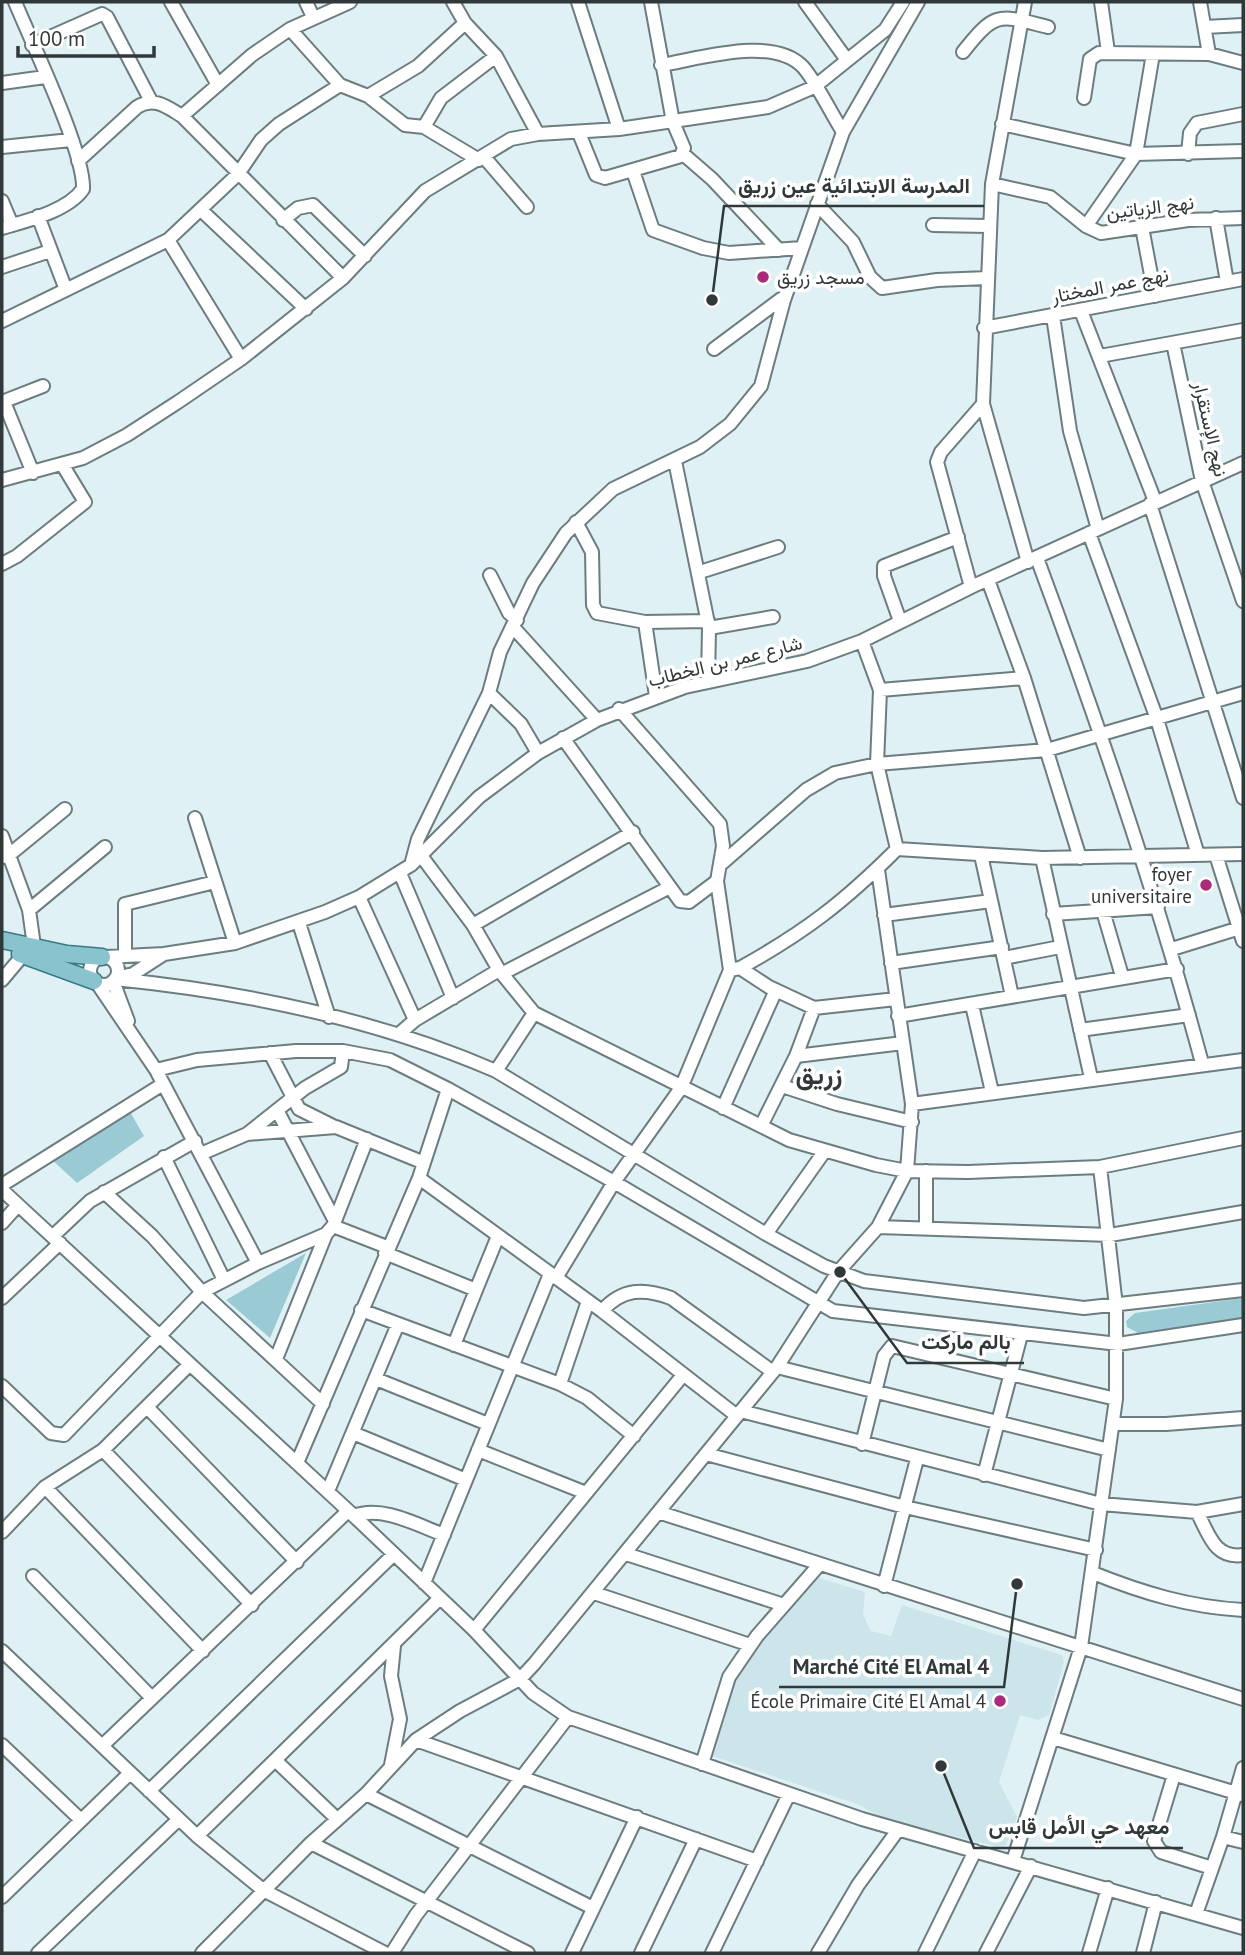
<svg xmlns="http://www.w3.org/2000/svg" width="1245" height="1955" viewBox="0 0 1245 1955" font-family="'PT Sans',Vazirmatn,sans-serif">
  <rect width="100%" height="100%" fill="#dff1f5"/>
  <path fill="#cbe5eb" d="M816 1577 865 1592 863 1615 871 1631 891 1636 902 1605 1062 1655 1064 1662 1049 1715 1038 1720 1020 1715 999 1782 1017 1817 1006 1845 998 1847 885 1819 857 1804 709 1755 724 1698 749 1655Z"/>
  <path fill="#9acad4" d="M129 1110 144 1136 77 1183 50 1158Z
    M306 1253 270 1338 226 1300Z
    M1243 1298V1318L1138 1333 1127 1327 1126 1321 1135 1313Z"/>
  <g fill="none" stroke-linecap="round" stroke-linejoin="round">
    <defs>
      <path id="minor" d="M171 2 218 85
        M306 2 313 17
        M453 2 465 23 496 56 538 134
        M578 2 619 129
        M805 2 847 60
        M1101 2 1108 52
        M1200 2 1209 54
        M1205 27 1243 25
        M290 29 340 85 368 96 405 125 424 127 479 160
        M32 45 102 14 107 17 151 101
        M963 52C996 10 999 15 1048 27
        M661 65C699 59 773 35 803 67 815 80 832 115 843 132
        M2 83 45 77
        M368 96 418 66 465 23
        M1084 98 1090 59 1099 53 1209 54 1243 63
        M182 116 252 55 290 29 350 2
        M1002 124 1136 154 1243 151
        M424 127 441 98 496 56
        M579 133 596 175 605 178 681 156 684 148 673 122 651 2
        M2 147 71 140
        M682 153 712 179 779 250
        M1188 154 1190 133 1197 123 1243 114
        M484 157 527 207
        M78 161 137 107C154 96 167 107 182 116L343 278
        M633 171 653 230 703 248 729 253 802 248
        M992 184 1050 197 1086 226 1101 233 1188 220 1243 218
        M2 201 12 225
        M817 204 853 242 870 277 882 288 937 280 988 278
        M201 210 306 309
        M38 216 66 290
        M1216 218 1227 282
        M283 220 298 208 313 205 365 256
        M933 225 989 226
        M1086 226 1136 154 1153 54
        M1142 227 1155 296
        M2 228C26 221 68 211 83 189 85 153 31 41 15 2
        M168 240 241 359
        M2 267 50 251
        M1081 311 1155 501
        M1053 316 1070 431 1098 529
        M2 321 168 240 238 174 261 140 279 124 340 85
        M984 328 1243 279
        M1173 343 1202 481 1243 601
        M714 349 781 299 784 300
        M1100 356 1243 330
        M2 402 43 386
        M4 402 33 473
        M983 404 1028 562
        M675 461 709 628 708 682
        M2 480 83 458 127 435 178 402 241 359 343 278 425 191 511 139 538 134 619 129 768 107 814 87 885 30 903 2
        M1150 504 1243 798
        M576 522 592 552 593 605 597 613 645 622 708 621
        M1089 533 1157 719 1198 855
        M1037 558C1099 725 1156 892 1202 1063
        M2 564 17 556 85 502 62 464
        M700 572 778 547
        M490 575 509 613 517 620
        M988 580 1024 678 1080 858
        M971 587 937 462 941 452 983 404 992 184 1025 2
        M900 621 884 576V566L958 537
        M645 622 656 696
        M513 627 597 720
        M709 628 773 617
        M862 641 880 690 877 764 897 849
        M880 690 1024 678
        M489 693 521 724 538 753
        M563 738 680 901 689 902 717 881
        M195 818 235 943
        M2 836 29 910 34 946
        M897 849 1042 858 1243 854
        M981 855 1012 996
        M1216 855 1243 941
        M2 857 9 855 65 809
        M422 857 473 925 499 970 534 1013 789 1140 876 1165 907 1171 968 1172 1100 1167 1243 1138
        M1042 858 1091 1078
        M411 865 418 839 489 693 500 652 533 583 566 533 613 489 700 447 730 424 761 386 784 300 843 132 918 2
        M720 865 806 790 835 773 877 764 1047 750 1243 693
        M400 873 453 998
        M359 897 415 1020
        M29 910 105 847
        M1103 911 1122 976
        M1053 914 1158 907
        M884 915 991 901
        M299 923 329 1017
        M473 925 633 832
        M1172 949 1243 927
        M125 954V904L215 882
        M106 957 164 954 235 943 325 912 359 897 411 865 479 797 538 753 597 720 685 687 807 661 862 641 971 587 1243 463
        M90 971a14 14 0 1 1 28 0a14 14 0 1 1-28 0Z
        M1004 958 1060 947
        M891 963 1002 947
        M740 968 769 987 814 1008 896 999
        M730 970 740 968C805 932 844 902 897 849
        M503 973 670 887
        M120 977 133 974 164 954
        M115 979C245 992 376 1019 496 1071L766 1234 824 1266 864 1281 1084 1308 1243 1290
        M2 980 23 955
        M113 981 128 1021
        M97 983 156 1070 258 1263
        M972 1005 992 1092
        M898 1016 1177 969
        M1080 1030 1189 1015
        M399 1034 415 1020 499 970
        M270 1053 299 1109 333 1126
        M796 1056 903 1043
        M156 1070 197 1060 296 1051H343L390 1060 448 1089 614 1182 833 1311 1118 1344 1243 1325
        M496 1071 534 1013
        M782 1086 837 1104 912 1122
        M912 1104 1243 1060
        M723 1108 776 990
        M277 1110 335 1221
        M761 1126 796 1056 814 1008
        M247 1134 305 1088 341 1067 343 1051
        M203 1153 247 1134 336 1127 422 1162
        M164 1157 224 1280
        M926 1171V1228
        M419 1178 602 1311 737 1416
        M2 1185 163 1084
        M2 1190 354 1516 474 1630 533 1693 568 1717 862 1819 1243 1928
        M104 1192 152 1236 202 1292 323 1404
        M2 1223 18 1205
        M333 1226 387 1247
        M878 1227 1110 1235 1243 1212
        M766 1234 824 1152
        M53 1236 90 1201 195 1141
        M385 1253 476 1290 454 1345
        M556 1278 614 1182 681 1088 730 970 717 881 723 846 720 824 619 709
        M476 1290 498 1236
        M2 1298 60 1243
        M361 1310 560 1384 587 1398 634 1436
        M602 1311C622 1288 644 1288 671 1298L773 1372
        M276 1359 326 1234
        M777 1367 1109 1450
        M376 1379 488 1424
        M560 1384 588 1301
        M2 1386 51 1433 64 1435 202 1292 258 1263 326 1234 333 1226 367 1139
        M147 1407 297 1562
        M741 1411 1101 1504 1197 1512 1243 1504
        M1113 1424H1166L1243 1418
        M353 1433 466 1480
        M862 1444 884 1356 892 1346 1116 1399
        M103 1450 252 1605
        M478 1450 586 1493
        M706 1454 905 1507 1096 1550
        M297 1463 419 1178 448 1089
        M984 1475 1021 1335
        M45 1487 203 1651
        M328 1491 398 1324
        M1197 1512C1209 1534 1214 1559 1243 1555
        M661 1513 1243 1699
        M354 1516C382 1505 417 1525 444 1535
        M2 1532 45 1487 103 1450 190 1364
        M626 1554 784 1605
        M1093 1573C1143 1593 1189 1607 1243 1610
        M33 1576 152 1698
        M424 1583 550 1274
        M884 1586 917 1459
        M594 1593 750 1645
        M474 1630 683 1375
        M2 1651 197 1836 263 1890 385 1953
        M1053 1738 1243 1795
        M416 1740 757 1861
        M2 1745 81 1820
        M103 1745 348 1511
        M275 1760 440 1598
        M702 1764 729 1677 757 1636 819 1565
        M391 1765 400 1719 391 1676 394 1646
        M1174 1775 1154 1841 1161 1852 1212 1868
        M149 1791 393 1555
        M366 1794 593 1908
        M197 1836 275 1760 337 1819
        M1223 1837 1243 1842
        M311 1843 528 1953
        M1013 1861 1081 1647 1116 1399V1306L1100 1167
        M2 1897 130 1773
        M1196 1914 1223 1837 1243 1768
        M38 1953 179 1819
        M202 1953 311 1843 366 1794 416 1740 460 1711 520 1679 534 1664 777 1367 838 1272 878 1227 907 1171 912 1104 878 870
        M392 1953 416 1915 568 1717
        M572 1953 637 1817
        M641 1953 696 1839
        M712 1953 789 1794
        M818 1953 858 1885 898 1830
        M925 1953 975 1851
        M986 1953 1031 1866
        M1089 1953 1108 1888
        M1143 1953 1156 1902"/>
      <path id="major" d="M2 940 67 954 102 957
        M20 954 94 981"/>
    </defs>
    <use href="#minor" stroke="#6c7d80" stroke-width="16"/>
    <use href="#major" stroke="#387985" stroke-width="19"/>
    <use href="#minor" stroke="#fff" stroke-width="12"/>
    <use href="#major" stroke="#89c4ce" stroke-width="16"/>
  </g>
  <g fill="#ab2b7a" stroke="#fff" stroke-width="2.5">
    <circle cx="763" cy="277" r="7"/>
    <circle cx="1206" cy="885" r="7"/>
    <circle cx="1000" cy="1701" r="7"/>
  </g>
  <g text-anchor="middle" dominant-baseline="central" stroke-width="7" stroke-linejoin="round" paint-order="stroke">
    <g font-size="19" fill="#31383a" stroke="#fff">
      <text transform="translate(1150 207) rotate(-7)">نهج الزياتين</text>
      <text transform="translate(1110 285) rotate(-11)">نهج عمر المختار</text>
      <text transform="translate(1211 429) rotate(77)">نهج الإستقرار</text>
      <text transform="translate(725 661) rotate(-14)">شارع عمر بن الخطاب</text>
    </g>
    <g font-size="19" fill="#31383a" stroke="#fff" text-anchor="end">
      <text x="777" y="277" text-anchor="start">مسجد زريق</text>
      <text x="1192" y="874">foyer<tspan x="1192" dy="22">universitaire</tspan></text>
      <text x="986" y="1701">École Primaire Cité El Amal 4</text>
    </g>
    <g font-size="26" font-weight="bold" fill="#31383a" stroke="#fff">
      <text x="819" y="1074">زريق</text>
    </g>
  </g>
  <path fill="none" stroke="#31383a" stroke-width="2.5" d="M712 300L724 206H984M840 1272L907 1363H1024M1017 1584L1004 1687H779M941 1766L974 1848H1183"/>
  <g fill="#31383a" stroke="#fff" stroke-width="2.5">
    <circle cx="712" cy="300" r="7"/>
    <circle cx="840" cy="1272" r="7"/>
    <circle cx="1017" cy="1584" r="7"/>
    <circle cx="941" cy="1766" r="7"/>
  </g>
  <g font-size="21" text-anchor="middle" font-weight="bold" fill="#31383a" stroke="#fff" stroke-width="7" stroke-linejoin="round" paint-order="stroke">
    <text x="854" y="193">المدرسة الابتدائية عين زريق</text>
    <text x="966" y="1349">بالم ماركت</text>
    <text x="891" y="1674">Marché Cité El Amal 4</text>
    <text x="1079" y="1834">معهد حي الأمل قابس</text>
  </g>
  <rect width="1245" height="1955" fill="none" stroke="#31383a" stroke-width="7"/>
  <path d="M18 46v10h136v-10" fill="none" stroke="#31383a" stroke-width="3.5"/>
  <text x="28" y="46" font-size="21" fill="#31383a" stroke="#ffffff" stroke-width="5" paint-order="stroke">100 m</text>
</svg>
